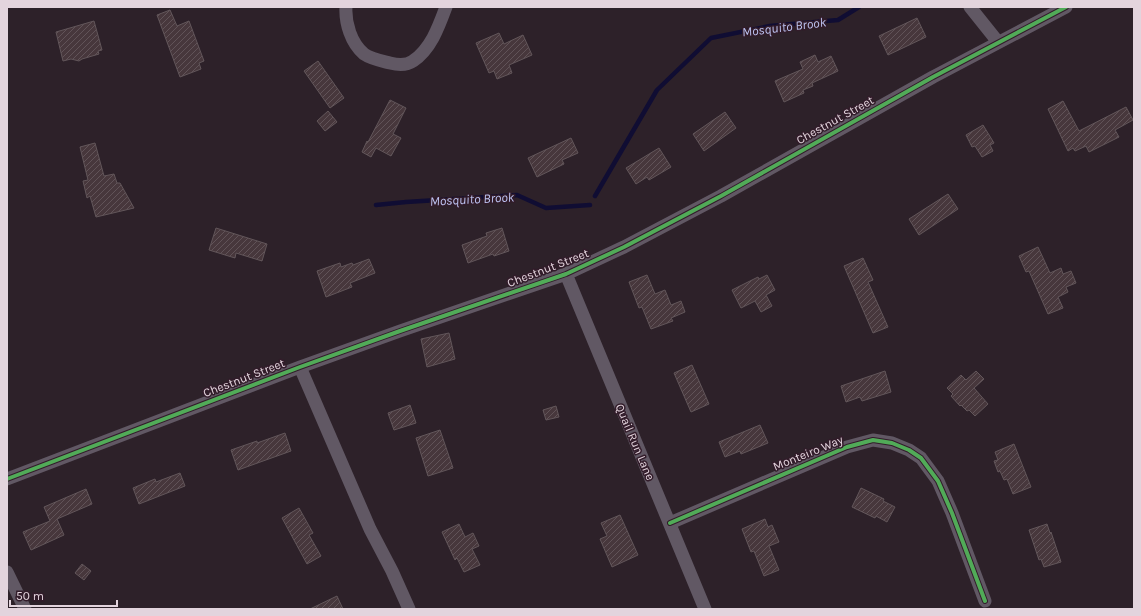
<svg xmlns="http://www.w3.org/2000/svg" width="1141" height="616" viewBox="0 0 1141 616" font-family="Karla,sans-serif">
  <defs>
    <pattern id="building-hatch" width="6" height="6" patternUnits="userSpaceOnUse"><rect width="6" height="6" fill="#47373c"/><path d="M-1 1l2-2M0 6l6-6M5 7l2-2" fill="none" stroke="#615358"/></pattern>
  </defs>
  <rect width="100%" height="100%" fill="#2d2129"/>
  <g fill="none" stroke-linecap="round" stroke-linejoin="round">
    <path stroke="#100d33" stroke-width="4.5" d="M595 196 657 90 711 38 770 26 838 20 859 7
      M376 205 406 202 517 195 546 208 590 205"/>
  </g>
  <path fill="url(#building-hatch)" stroke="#62565a" d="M170 10 177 26 189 21 204 61 199 63 201 69 180 77 157 15Z
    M917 18 926 37 888 55 879 36Z
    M94 21 102 50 98 51 99 54 82 59 79 61 71 59 63 61 56 32Z
    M499 33 504 44 523 35 532 55 509 65 512 73 497 79 494 71 489 73 476 43Z
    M815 55 818 62 831 56 838 71 812 83 813 86 803 90 804 93 784 102 775 81 803 69 800 62Z
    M318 61 344 98 330 108 304 71Z
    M390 100 406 108 393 134 401 138 391 156 376 148 371 157 362 152 367 141 368 142Z
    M1063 101 1079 131 1126 107 1133 120 1115 130 1119 137 1089 152 1086 146 1075 151 1073 148 1068 151 1048 109Z
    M328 111 337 122 325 131 317 121Z
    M725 112 736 128 704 151 693 134Z
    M983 125 994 143 990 145 993 151 982 157 975 146 972 147 966 135Z
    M571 138 578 153 562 160 564 164 537 177 528 158Z
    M95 143 104 176 114 174 117 183H120L134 208 96 217 90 196 87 198 83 181 88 180 80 147Z
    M659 148 671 167 649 180 647 177 636 184 626 168Z
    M948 194 958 209 919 235 909 219Z
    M216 228 267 244 262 261 236 253 235 258 209 250Z
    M502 228 509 251 494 256 493 254 468 263 462 245 487 236 486 233Z
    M1038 247 1050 273 1061 268 1063 274 1071 271 1076 283 1066 287 1068 292 1058 297 1063 308 1048 314 1029 271 1026 272 1019 256Z
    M863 258 873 280 868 282 888 327 873 333 844 266Z
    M369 259 375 273 350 283 352 287 326 297 317 271 340 263 341 267 352 263 353 265Z
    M647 275 655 294 665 290 671 305 681 301 685 312 671 318 673 321 651 329 642 307 639 308 629 282Z
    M767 275 775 290 766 295 772 306 761 312 755 301 741 308 732 290 758 277 759 279Z
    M449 333 455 359 427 367 421 339Z
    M692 365 709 404 691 412 674 373Z
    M885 371 891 392 862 401 860 397 846 402 841 386Z
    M976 371 984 379 974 388 988 404 975 416 969 410 967 411 961 405 960 406 951 396 953 394 947 388 961 375 966 380Z
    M410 405 416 423 394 430 388 413Z
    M556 406 559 417 546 420 543 410Z
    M760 425 768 443 741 454 740 451 725 457 719 442Z
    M440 430 453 468 428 476 416 438Z
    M285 433 291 451 238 470 231 450 257 441V443Z
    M1014 444 1031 487 1013 494 1007 479 1004 480 1000 471 998 472 994 461 998 460 995 452Z
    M180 473 185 486 139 504 133 488 155 479 156 482Z
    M861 488 884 499 883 501 895 507 887 522 876 516 875 518 852 507Z
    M86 489 92 504 57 519 64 535 31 550 23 532 50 521 44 507Z
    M299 508 313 533 309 535 321 556 307 564 282 518Z
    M620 515 638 555 612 567 600 539 607 536 601 523Z
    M765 519 768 527 772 525 779 542 769 546 779 570 764 576 754 551 751 552 742 529Z
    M459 524 465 537 473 533 479 546 472 549 480 565 464 572 457 558 455 560 442 532Z
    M1047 524 1050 533 1051 532 1061 562 1044 567 1041 559 1039 560 1029 530Z
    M82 564 91 571 84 580 75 573Z
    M337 596 343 609H310Z"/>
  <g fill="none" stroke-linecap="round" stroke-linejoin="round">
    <path stroke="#615864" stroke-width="13" d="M346 7C345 23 351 43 364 54 371 59 382 61 390 63 398 65 406 66 413 61 431 49 439 26 446 7
      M970 7 998 42
      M566 274 705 609
      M300 367 370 529 392 571 409 609
      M7 479 300 367 400 331 566 274 624 247 721 196 933 77 1066 7
      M670 523 847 447 873 440 892 443 909 450 921 458 938 481 952 513 985 601
      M7 572 25 609"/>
    <defs>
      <path id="cycleway" d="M7 479 300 367 400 331 566 274 624 247 721 196 933 77 1066 7
        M670 523 847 447 873 440 892 443 909 450 921 458 938 481 952 513 985 601"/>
    </defs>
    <use href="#cycleway" stroke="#321c2a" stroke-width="6"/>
    <use href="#cycleway" stroke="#51ab58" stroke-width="4"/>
  </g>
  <g text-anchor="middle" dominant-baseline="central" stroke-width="3" stroke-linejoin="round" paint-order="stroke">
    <g font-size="12" fill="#e3d4dd" stroke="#321c2a">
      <text transform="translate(835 120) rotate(-29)">Chestnut Street</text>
      <text transform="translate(548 268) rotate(-21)">Chestnut Street</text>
      <text transform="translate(244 378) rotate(-21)">Chestnut Street</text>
      <text transform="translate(635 442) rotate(67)">Quail Run Lane</text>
      <text transform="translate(808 453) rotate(-22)">Monteiro Way</text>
    </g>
    <g font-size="13" font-style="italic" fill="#bec5f3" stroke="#321c2a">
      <text transform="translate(784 27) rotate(-7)">Mosquito Brook</text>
      <text transform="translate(472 199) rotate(-3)">Mosquito Brook</text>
    </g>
  </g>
  <rect width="1141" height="616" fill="none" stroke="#e3d4dd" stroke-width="16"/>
  <path d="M10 600v6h107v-6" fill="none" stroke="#e3d4dd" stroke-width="2"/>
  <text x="16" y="600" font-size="12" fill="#e3d4dd" stroke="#321c2a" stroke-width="3" paint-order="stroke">50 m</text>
</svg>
